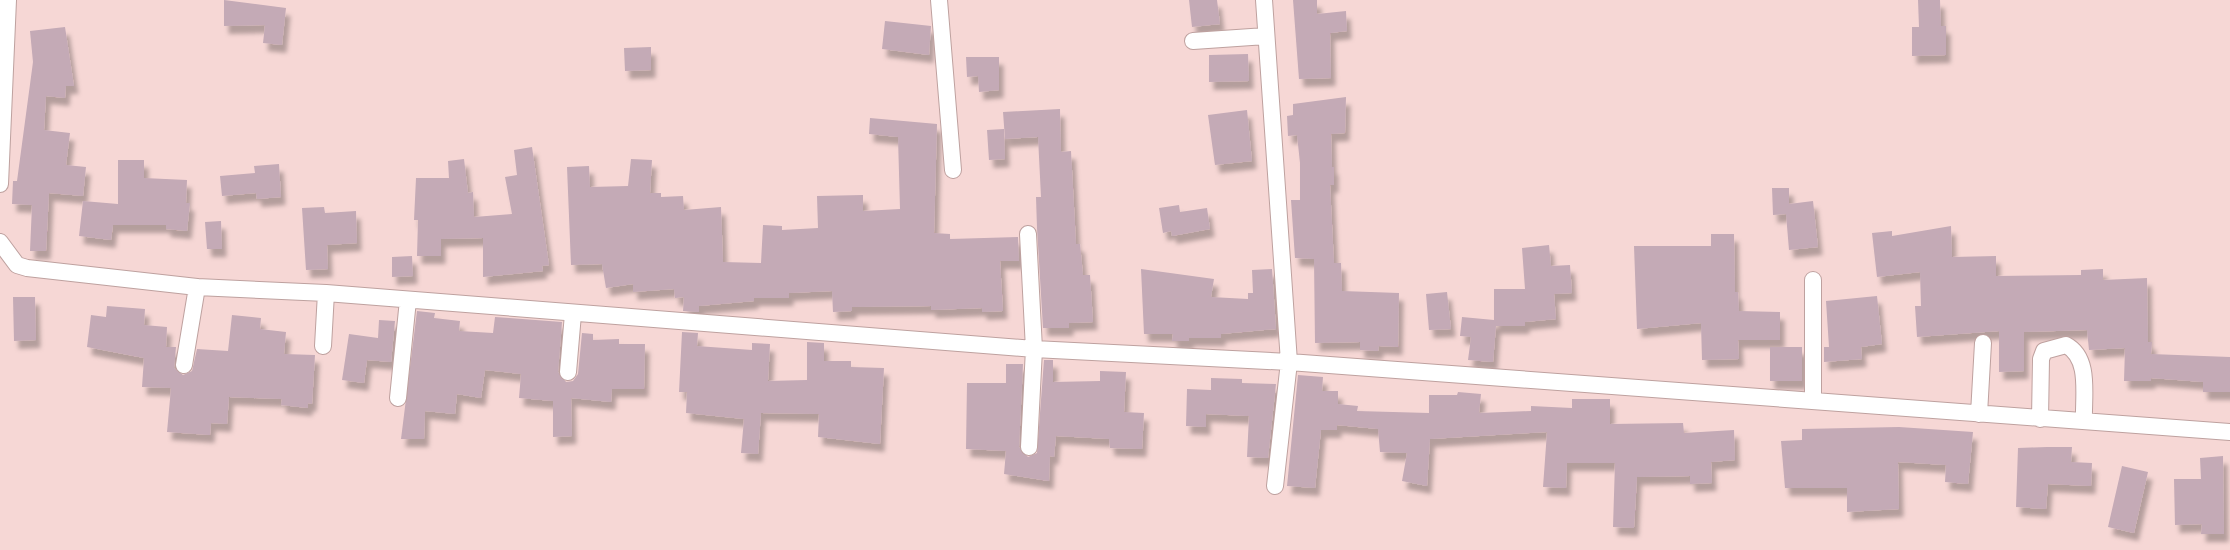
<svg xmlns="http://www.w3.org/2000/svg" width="2230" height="550" viewBox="0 0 2230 550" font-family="Inter,sans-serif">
  <defs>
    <filter id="shadow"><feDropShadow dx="4.5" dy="8" stdDeviation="2" flood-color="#0004"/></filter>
  </defs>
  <rect width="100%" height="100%" fill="#f6d7d5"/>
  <path fill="#c4aab6" filter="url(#shadow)" d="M224 0 286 8 282 45 263 43 265 25 224 26Z
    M1189 0H1217L1220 24 1192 27Z
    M1293 0H1317V14L1346 11 1347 31 1330 33 1331 78 1299 79Z
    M1918 0H1940L1941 26H1946V55L1912 56V27H1919Z
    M885 21 931 26 929 55 882 49Z
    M65 27 74 86H66L65 98 46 96 44 130 70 133 66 165 86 167 83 196 49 193 46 251H30L32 205 12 204 13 181H17L33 62 30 31Z
    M651 47V70L625 71 624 48Z
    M1248 54 1249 81 1209 82V55Z
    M966 57H999V90L979 92 978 76 967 77Z
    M1346 97 1345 133 1331 134 1332 167H1334V185H1330L1334 263H1341L1342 291 1399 293 1398 347 1379 346 1378 351 1360 350V342L1315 343 1314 259 1295 258 1291 200H1300V163L1297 135 1288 136 1287 116 1293 115V104Z
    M1060 109 1061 152 1071 151 1076 244H1080L1083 275H1090L1093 322 1069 323V328H1043L1037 228 1036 197H1041L1038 137 1005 139 1003 112Z
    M1247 110 1252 161 1215 165 1208 115Z
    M870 118 937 124 934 233 950 234V239L1018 237 1019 261H1000L1003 311 982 312V308L931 310V306L852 307V311L833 312 832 291 789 293V298H754V301L699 306V312L683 311 684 297 675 298 674 289 633 292V284L606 288 602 264 571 265 567 167 589 166 590 187 628 186 631 159 652 160 650 193H661V197L683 196 684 210 721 207 723 262 761 263 763 225 782 226V230L818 228 817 196 863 195V211L900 209 898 137 869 134Z
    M1004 129 1005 159 989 160 987 130Z
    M532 147 549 265 542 266 543 271 483 277V238L441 239V256H417L418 220H414L416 178H449L448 161 464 159 468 193 473 192 474 217 512 214 505 177 517 175 514 150Z
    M118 160H144V178L187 180 186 203H190L187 231 166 229V225H113L111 240 79 236 83 201 118 204Z
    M279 164 281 197 257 199 256 193 222 196 220 176 255 173 254 166Z
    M1772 188H1789V204L1813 201 1818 247 1789 250 1786 214 1773 215Z
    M1179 205 1180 212 1207 208 1210 229 1172 236 1171 231 1163 233 1159 208Z
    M324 207 325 213 356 211 357 243 327 245 328 269 306 270 302 208Z
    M221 221 222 249H207L205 222Z
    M1951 226 1952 257 1996 256V276L2081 275V270L2103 269V280L2147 278 2148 342H2152L2151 354 2230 357V392H2203V382L2151 378V381H2124L2125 348 2089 350 2087 330 2024 332V371L1999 372V331L1917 337 1915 306H1921L1920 272 1877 277 1872 233 1892 231V236Z
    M1711 234H1734L1735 292H1738L1739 311 1780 312V340H1738L1739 359 1702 360 1701 323 1637 329 1634 246H1711Z
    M1549 245 1551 266 1570 265 1572 293 1554 294 1556 319 1525 322V326H1496L1493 362 1468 360 1471 337 1460 336 1462 317 1494 320V289H1525L1522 248Z
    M412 256 413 276 392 277V257Z
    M1141 269 1214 279 1211 297 1248 299V293H1253L1252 270 1272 269 1276 329 1221 334V338H1189V341H1172L1173 334H1144Z
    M1447 292 1451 329 1429 330 1426 294Z
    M1877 296 1882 344 1861 347 1862 359 1824 362V347H1829L1826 301Z
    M13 297H35L36 340 14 341Z
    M107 306 145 309 144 325 167 327 166 347H176L174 368 183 375 192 371 197 349 228 351 232 315 261 318 260 329 286 332 284 354 315 355 312 404 308 403V408L281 405 282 399 229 397 227 424 211 423 210 435 167 432 171 388 142 387 144 358 87 347 91 315 106 317Z
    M417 311 435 313 434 318 460 321 459 331 493 333 495 317 562 322 558 372 566 382 573 381 578 374 582 333 593 334V340L619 339V344H645L644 389H612L611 402 571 398 572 436 553 437V401L519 398 521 374 485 370 481 398 457 394 455 414 425 411 424 439H401Z
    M379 320 395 321 391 362 367 360 364 383 342 380 349 334 378 338Z
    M682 332 698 333 697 346 752 350V343L770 344 768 381 807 380V342L824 343V361H851V367L884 368 880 444 818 437 819 414 761 413 758 454 741 453 744 419 686 413 687 392H679Z
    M1770 347H1802V381H1770Z
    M1044 360H1053V382L1100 381V371L1126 372 1124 412 1144 413 1142 449 1110 448 1109 439 1056 436 1054 457 1050 456 1049 481 1004 474 1006 451 966 449 967 383H1006V364H1023L1019 447 1028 457 1037 453Z
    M1298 375 1323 377 1322 391H1338V404L1358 406 1357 411 1429 413V395H1457L1458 392 1481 394 1479 413 1531 411V406L1572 408V399H1610V424L1683 423 1684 433 1734 430 1735 460 1711 462 1712 483 1690 484V476L1637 477 1634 528 1613 527 1615 463H1567L1566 488 1543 487 1547 432 1430 439 1427 486 1402 481 1407 453 1380 452 1378 429 1337 425V430H1321L1315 488 1287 486Z
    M1211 378 1242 379V383L1276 384 1268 458 1247 457 1249 416 1206 414V427L1186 426 1187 389 1211 390Z
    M1899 427 1973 432 1968 484 1945 482 1946 465 1898 462 1899 509 1847 512V488H1785L1781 441 1802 440V429Z
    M2047 447H2072L2071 462 2092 463 2091 486 2048 484 2046 509 2016 507 2018 448Z
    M2223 456 2224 534H2201L2202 524 2175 525 2174 479H2201L2200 458Z
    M2122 466 2148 472 2134 533 2108 527Z"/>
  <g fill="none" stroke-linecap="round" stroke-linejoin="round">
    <defs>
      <path id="street" d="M939 0 953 170
        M1264 0 1289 362 1275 486
        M1193 41 1266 36
        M0 184 8 0
        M1028 234 1034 349 1029 447
        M0 242 17 265 27 268 197 287 326 293 1034 349 1289 362 2230 432
        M323 346 326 293
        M184 365 197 287
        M568 372 573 314
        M398 398 408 300
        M1813 401V280
        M1979 414 1983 343
        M2040 419 2041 359 2044 351 2066 345C2091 358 2083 396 2084 421"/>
    </defs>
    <use href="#street" stroke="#bea19f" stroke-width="18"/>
    <use href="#street" stroke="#fff" stroke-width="16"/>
  </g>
</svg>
